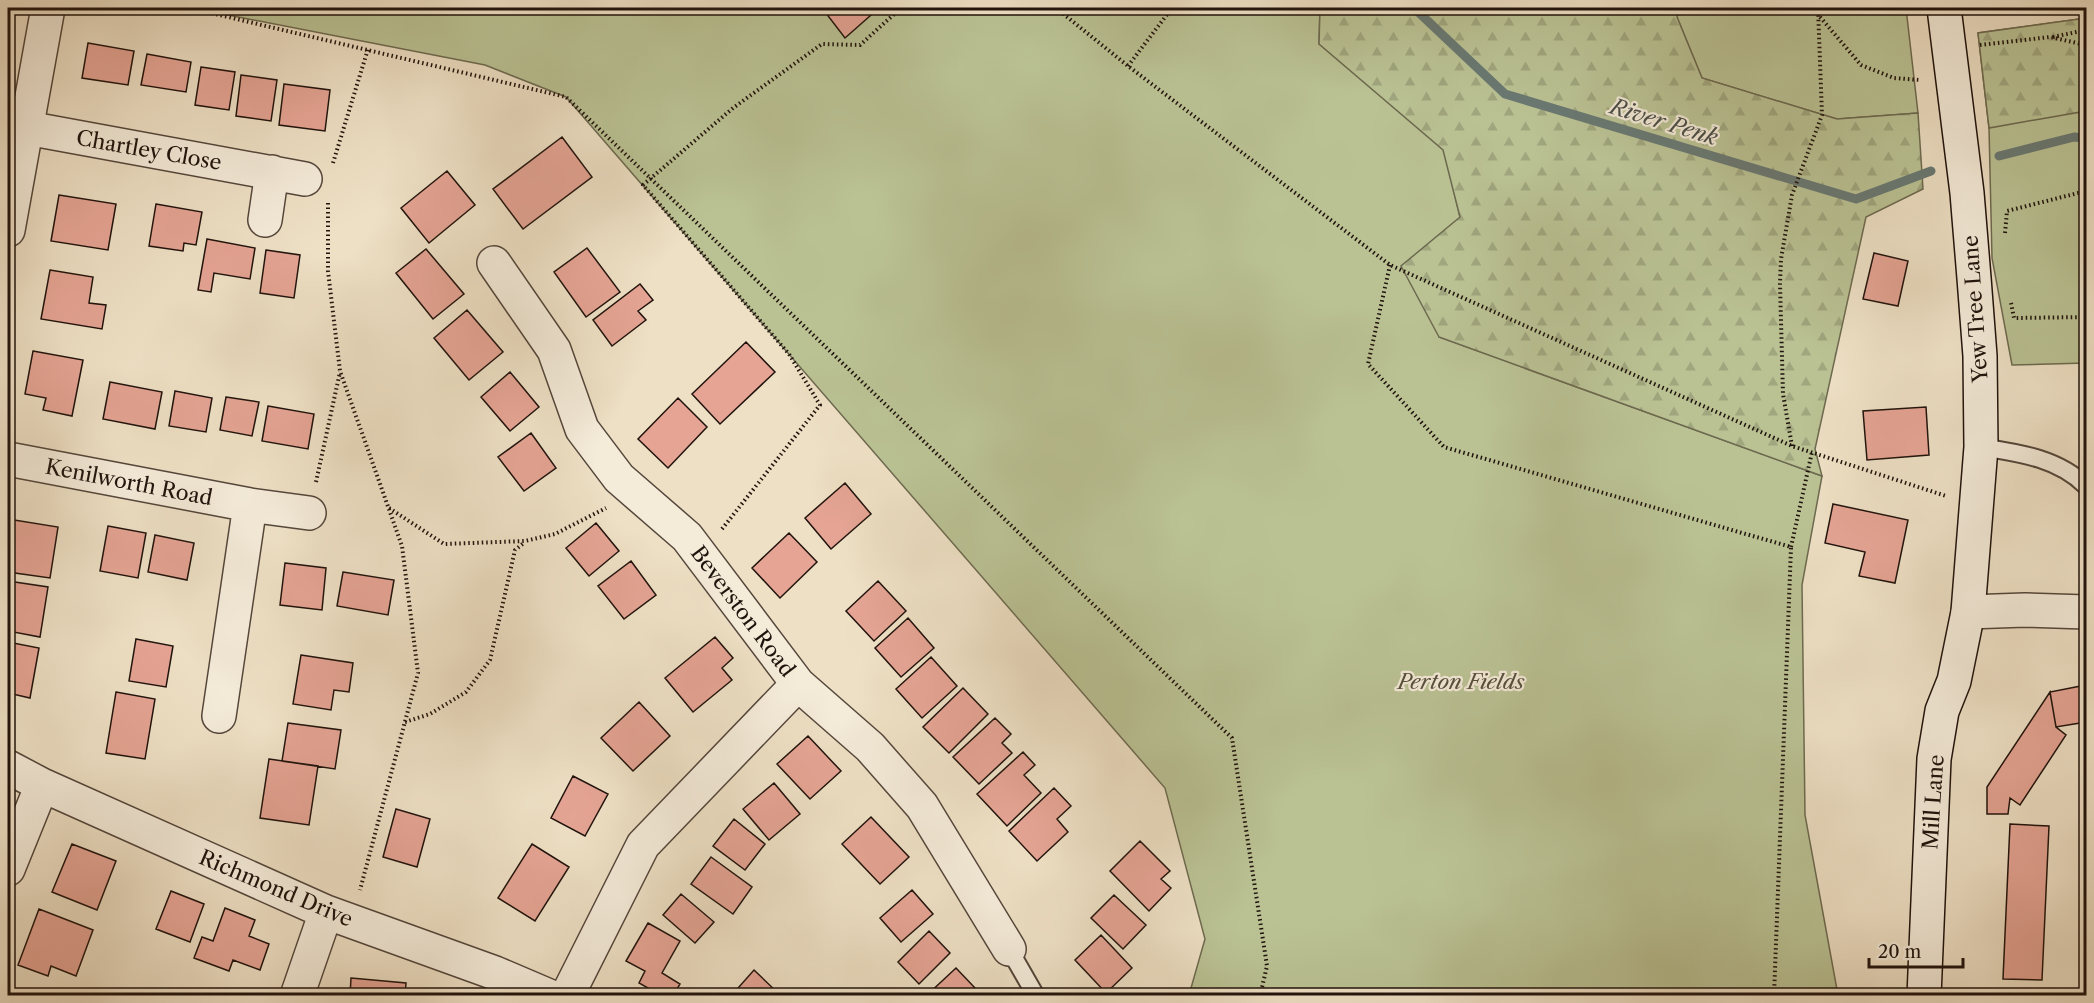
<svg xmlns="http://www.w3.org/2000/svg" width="2094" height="1003" viewBox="0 0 2094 1003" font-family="'Libre Caslon Text',serif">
  <defs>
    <pattern id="forest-firs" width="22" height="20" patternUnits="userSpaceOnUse" patternTransform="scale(1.5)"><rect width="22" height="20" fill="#bac294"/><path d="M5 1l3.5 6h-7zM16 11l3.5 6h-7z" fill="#a0a67e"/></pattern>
  </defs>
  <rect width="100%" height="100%" fill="#eee0c5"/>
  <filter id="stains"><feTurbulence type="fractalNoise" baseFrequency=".00333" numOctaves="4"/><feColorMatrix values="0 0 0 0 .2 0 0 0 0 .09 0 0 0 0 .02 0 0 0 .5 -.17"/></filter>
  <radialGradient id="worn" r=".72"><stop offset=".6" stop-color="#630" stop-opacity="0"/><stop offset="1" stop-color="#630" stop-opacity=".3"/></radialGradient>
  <path fill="#bac294" stroke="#6d6a50" stroke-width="1.5" d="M192 8H1320L1319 44 1444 150 1460 217 1439 337 1822 476 1802 585 1805 815 1838 995H1189L1205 939 1165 788 566 97 485 65Z
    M1680 8H1906L1918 113 1837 119 1702 78 1677 17Z
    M2086 18V363L2012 365 1992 258 1989 128 1978 33Z"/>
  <path fill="url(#forest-firs)" stroke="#6d6a50" stroke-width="1.5" d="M1320 8H1680L1677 17 1702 78 1837 119 1918 113 1923 189 1866 217 1815 449 1822 476 1439 337 1401 266 1460 217 1443 150 1319 44Z
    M2086 18V111L1989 128 1978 33Z"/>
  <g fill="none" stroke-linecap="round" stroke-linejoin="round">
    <path stroke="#697973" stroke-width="9" d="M1414 8 1505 94 1856 199 1931 171
      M1999 156 2074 137 2086 138"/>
  </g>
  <path fill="#e5a494" stroke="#20130d" stroke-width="1.5" d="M822 8H879L845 38Z
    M88 43 134 51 128 85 82 78Z
    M147 54 191 62 186 92 141 85Z
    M201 67 235 72 229 110 195 105Z
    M241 75 277 80 271 121 236 116Z
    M284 84 330 90 325 131 279 125Z
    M562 137 592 177 523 229 493 189Z
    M447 171 475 205 429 243 401 208Z
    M59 195 116 204 108 250 51 241Z
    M156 204 202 212 196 245 184 243 183 251 149 246Z
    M207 239 255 248 250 279 214 273 211 292 198 290Z
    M587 248 620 292 586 317 554 272Z
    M426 249 464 294 433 319 396 273Z
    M266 250 300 255 294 298 260 293Z
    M1874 253 1908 261 1898 306 1863 299Z
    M50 270 93 277 89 303 106 305 102 329 41 319Z
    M640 284 653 300 638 311 646 320 612 346 593 320Z
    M467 310 503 352 469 380 434 338Z
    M746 342 775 372 720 424 692 394Z
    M33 351 83 360 72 416 43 410 46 398 25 394Z
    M510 372 539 407 510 431 481 397Z
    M110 382 162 392 155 429 103 419Z
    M175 391 212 398 206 432 169 426Z
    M226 397 259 402 252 436 220 430Z
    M678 398 707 427 668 468 638 439Z
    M268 406 314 414 308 449 262 441Z
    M1926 407 1929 455 1867 460 1863 411Z
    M531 433 556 468 524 491 498 457Z
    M845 483 871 514 831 549 805 518Z
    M1833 504 1908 520 1895 583 1859 576 1865 552 1825 543Z
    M8 519 58 527 50 578 8 572Z
    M596 523 619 551 589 576 566 548Z
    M108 526 146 533 138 578 100 571Z
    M789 533 817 562 780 598 752 568Z
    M155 535 194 543 187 580 148 572Z
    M631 561 656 595 624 619 598 586Z
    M285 563 326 568 322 610 280 605Z
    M343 572 394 580 388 615 337 606Z
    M8 581 48 587 40 637 8 631Z
    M878 581 906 611 874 641 846 611Z
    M908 618 934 648 901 677 875 648Z
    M715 637 733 658 722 668 732 680 693 712 665 678Z
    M136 639 173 646 166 687 129 681Z
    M8 642 39 648 30 698 8 693Z
    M301 655 353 663 349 692 334 690 331 710 293 704Z
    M931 657 957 686 922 718 896 689Z
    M2086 685V722L2056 727 2050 692Z
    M963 688 988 714 949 753 923 727Z
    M116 692 155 699 145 759 106 753Z
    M2050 692 2056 727 2066 735 2020 805 2010 798 2008 814H1987V787Z
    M639 702 670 736 633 771 601 738Z
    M995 718 1011 734 1002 743 1012 753 979 784 953 757Z
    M288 723 341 730 335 769 282 761Z
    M808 736 841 771 810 799 777 764Z
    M1023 752 1035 765 1024 775 1041 793 1007 826 977 794Z
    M269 759 318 766 309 825 260 818Z
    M573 776 608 794 585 836 551 818Z
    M774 783 800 814 769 840 743 809Z
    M1054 788 1071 806 1057 819 1068 832 1037 861 1009 831Z
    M396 809 430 819 417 867 383 857Z
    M871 817 909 857 880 884 842 844Z
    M734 819 765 844 745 870 713 846Z
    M2010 824 2049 826 2042 980 2003 979Z
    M1140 841 1170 871 1161 879 1171 888 1149 911 1110 871Z
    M72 844 116 861 97 910 52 892Z
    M532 844 569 867 535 921 498 898Z
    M711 857 752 887 733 914 691 884Z
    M912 890 933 914 901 942 880 918Z
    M171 891 204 904 190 942 156 929Z
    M681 894 714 922 695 943 663 915Z
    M1114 895 1146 925 1123 949 1091 918Z
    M225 908 255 920 249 936 269 944 260 970 233 960 229 971 194 958 202 937 213 941Z
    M39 909 93 930 76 976 51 966 48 976 18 965Z
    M648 923 680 941 662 973 680 984 673 996H662L639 983 645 971 626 961Z
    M929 931 950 953 919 984 898 962Z
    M1101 935 1132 968 1106 993 1075 960Z
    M956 968 975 988 968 996H926Z
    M754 970 778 993 776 996H731Z
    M351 978 406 983 405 996H350Z"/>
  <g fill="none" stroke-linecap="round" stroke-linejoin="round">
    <defs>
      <path id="lane" d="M1981 447C2019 453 2058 458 2086 486
        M1009 949 1036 996"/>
      <path id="street" d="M27 128 305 179
        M265 220 272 172
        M8 230 48 8
        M494 263 554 350 582 429 619 478 687 537 798 684 870 747 922 806 1009 949
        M8 459 250 505 309 513
        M1968 612 2025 610 2086 612
        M219 716 250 505
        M8 767 42 785 326 912 495 973 549 996
        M8 869 42 785
        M297 996 326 912
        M567 996 643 845 798 684"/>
      <path id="secondary" d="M1924 996 1934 759 1942 711 1954 681 1968 612 1981 447 1980 356 1974 278 1967 193 1944 8"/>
    </defs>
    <use href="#lane" stroke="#54463b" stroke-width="20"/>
    <use href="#street" stroke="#54463b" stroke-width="36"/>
    <use href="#secondary" stroke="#20130d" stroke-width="36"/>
    <path stroke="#20130d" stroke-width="4" stroke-dasharray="1.5 3" stroke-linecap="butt" d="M190 8 566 97 1232 738 1267 966 1260 996
      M1056 8 1128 66 1390 265 1792 446 1946 496
      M1820 17 1861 65 1894 78 1920 80
      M2053 37 2086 30
      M1980 45 2050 37 2086 45
      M1128 66 1172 8
      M333 163 368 49
      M328 203V271L340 371 402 546 418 673 360 890
      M2005 233 2007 211 2086 191
      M1390 265 1368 364 1444 447 1791 547 1774 996
      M2011 303 2014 318 2086 317
      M1792 446 1783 394 1780 284 1781 259 1792 195 1822 115 1818 8
      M316 482 340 372
      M389 508 444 544 525 541 555 534 606 508
      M722 529 820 405 789 354 643 185 733 108 822 44 860 45 901 8
      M1791 547 1812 452
      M405 722 430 714 466 692 490 660 515 550 525 542"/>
    <use href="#lane" stroke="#f4ebd9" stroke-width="16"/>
    <use href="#street" stroke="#f4ebd9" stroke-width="33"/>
    <use href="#secondary" stroke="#f4ebd9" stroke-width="33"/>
  </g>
  <g text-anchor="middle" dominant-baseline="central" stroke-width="4.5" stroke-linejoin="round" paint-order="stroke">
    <g font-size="21" fill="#20130d" stroke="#f4ebd9">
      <text transform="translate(149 150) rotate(10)">Chartley Close</text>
      <text transform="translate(1975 309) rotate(-94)">Yew Tree Lane</text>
      <text transform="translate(129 482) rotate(11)">Kenilworth Road</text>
      <text transform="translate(743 611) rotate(53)">Beverston Road</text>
      <text transform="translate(1933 802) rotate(-86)">Mill Lane</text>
      <text transform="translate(276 888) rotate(23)">Richmond Drive</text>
    </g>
    <g font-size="21" font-style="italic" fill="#56503c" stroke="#f4ebd9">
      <text x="1461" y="681">Perton Fields</text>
    </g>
    <g font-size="22" font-style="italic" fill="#4a4e48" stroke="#f4ebd9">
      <text transform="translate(1664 122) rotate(17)">River Penk</text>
    </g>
  </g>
  <rect width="2094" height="1003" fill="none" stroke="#eee0c5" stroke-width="30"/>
  <rect x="9" y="9" width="2076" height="985" fill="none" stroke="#20130d" stroke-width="3"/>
  <rect x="15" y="15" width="2064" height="973" fill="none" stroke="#20130d" stroke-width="1.5"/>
  <path d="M1869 958v9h94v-9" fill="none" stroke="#20130d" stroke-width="3"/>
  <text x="1878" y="958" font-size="18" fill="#20130d" stroke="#f4ebd9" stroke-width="4.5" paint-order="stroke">20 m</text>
  <rect width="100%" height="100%" filter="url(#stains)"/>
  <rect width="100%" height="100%" fill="url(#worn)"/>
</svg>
